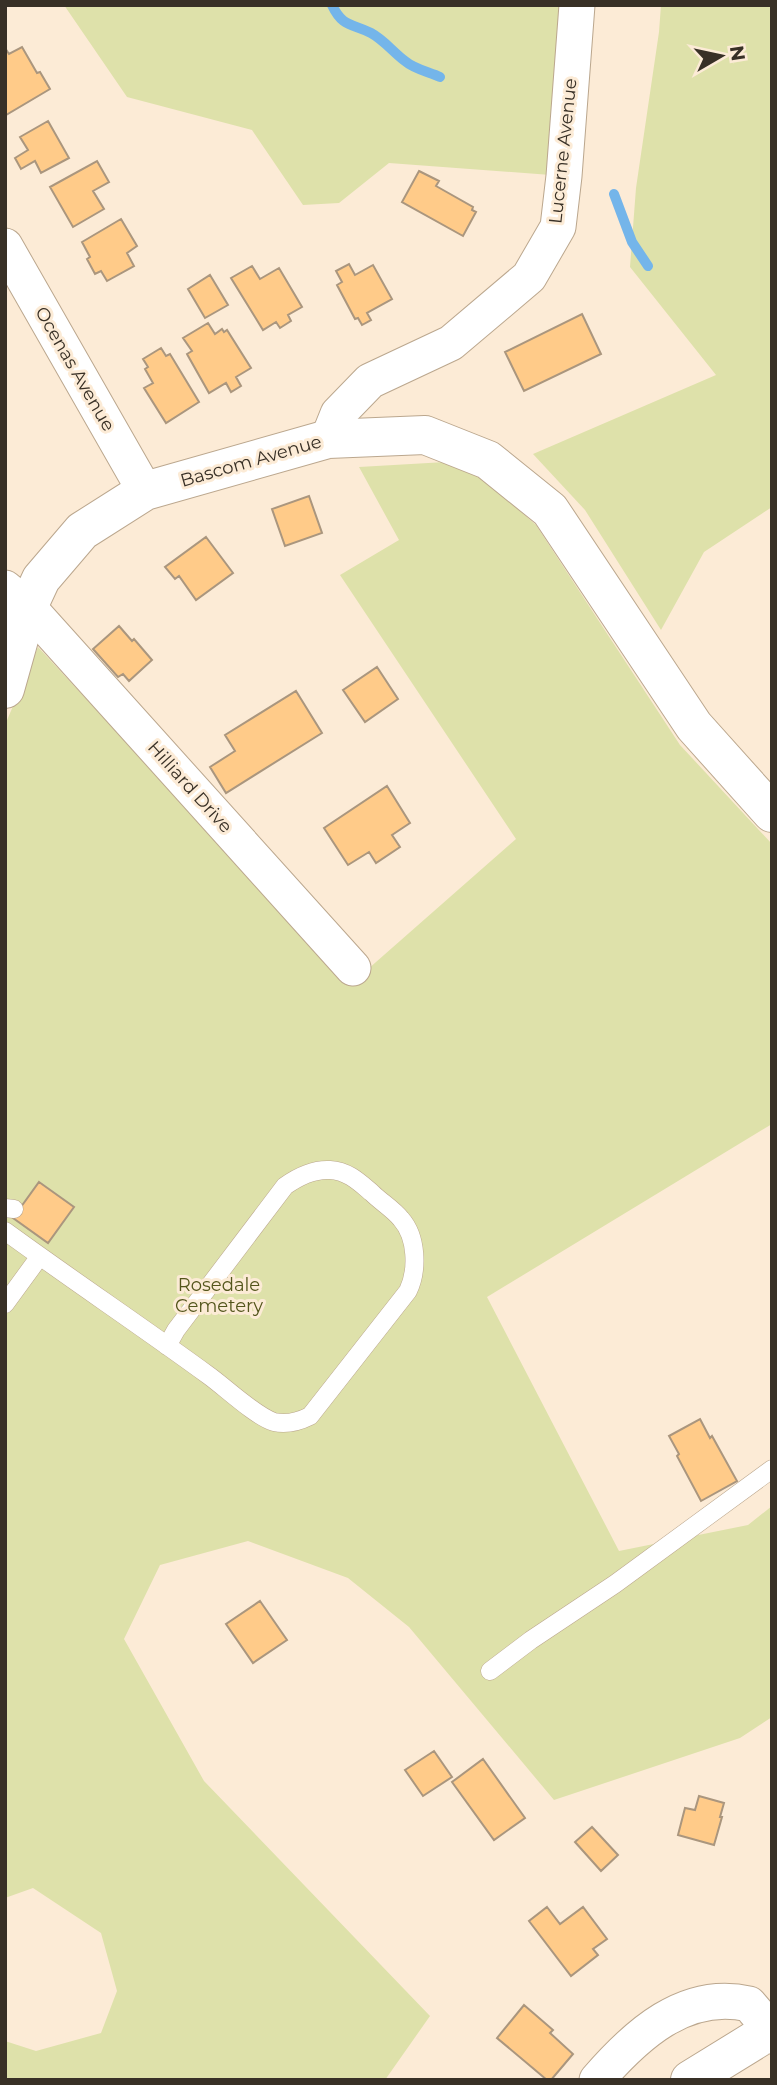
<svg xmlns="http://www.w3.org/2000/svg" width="777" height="2085" viewBox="0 0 777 2085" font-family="Montserrat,sans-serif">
  <rect width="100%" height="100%" fill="#fcebd6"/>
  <path fill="#dee1aa" d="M64 5H577L564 176 389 163 339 203 303 205 252 130 127 97Z
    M661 5H772V507L704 552 661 630 585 510 533 454 716 375 630 267 636 188 659 32Z
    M463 461 536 525 680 745 772 844V1124L487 1297 619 1551 748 1525 772 1506V1717L740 1738 554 1800 409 1627 348 1578 248 1541 160 1565 124 1639 204 1781 430 2016 385 2080H5V2041L36 2051 101 2033 117 1991 101 1933 33 1888 5 1898V725L38 647 351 984 516 839 340 575 399 540 359 467Z"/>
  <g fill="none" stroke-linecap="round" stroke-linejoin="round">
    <path stroke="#74b5ea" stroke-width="10" d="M332 5C343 28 352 23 371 33 384 40 393 52 405 61 414 69 429 72 440 77
      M614 194 632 242 648 266"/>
  </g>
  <path fill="#ffcb89" stroke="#aa967e" stroke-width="2" d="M22 47 37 73 40 72 50 89 6 115 5 48 9 54Z
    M48 121 69 158 41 173 35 161 21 169 15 158 28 150 20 137Z
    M97 161 109 182 93 191 104 209 73 227 50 187Z
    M419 171 439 181 436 186 473 207 472 210 476 212 463 236 402 202Z
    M121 219 137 246 127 253 134 266 107 281 101 271 95 274 87 259 90 257 82 242Z
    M349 264 355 275 373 265 392 299 367 313 371 320 362 325 358 318 355 319 337 285 342 282 336 271Z
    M252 266 260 279 279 268 302 307 288 315 291 321 280 328 276 322 263 330 231 278Z
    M210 275 228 305 205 318 188 289Z
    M582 314 601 354 524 391 505 352Z
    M208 323 215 334 222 329 224 332 227 330 251 368 236 377 241 386 231 392 226 383 209 393 187 354 192 351 183 338Z
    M161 348 166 356 170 354 199 402 166 423 144 388 153 383 145 369 148 367 143 359Z
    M309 496 322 533 285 546 272 509Z
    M206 537 233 573 196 600 179 576 175 579 165 567Z
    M119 626 132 641 134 639 152 660 129 681 123 674 118 677 93 649Z
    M377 667 398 699 365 722 343 690Z
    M296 691 322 733 226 793 210 767 235 751 225 735Z
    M387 786 410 823 392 835 400 847 376 863 369 852 348 865 324 828Z
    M39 1182 74 1207 48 1243 13 1218Z
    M700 1419 710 1438 712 1436 737 1481 701 1501 677 1456 679 1454 669 1436Z
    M260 1601 287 1640 253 1663 226 1624Z
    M434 1751 452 1777 423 1796 405 1770Z
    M483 1759 525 1818 494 1840 452 1782Z
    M699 1796 724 1803 720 1817H722L714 1845 678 1835 685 1808 695 1810Z
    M592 1827 618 1855 601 1871 575 1842Z
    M547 1907 560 1924 583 1907 607 1939 593 1949 598 1955 571 1976 529 1921Z
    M524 2005 553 2030 550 2033 573 2054 551 2080H547L497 2038Z"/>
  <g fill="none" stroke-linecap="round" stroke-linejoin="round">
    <defs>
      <path id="lane" d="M5 1208 14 1209
        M5 1231C72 1280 141 1326 208 1375 225 1387 255 1416 274 1422 287 1425 298 1422 310 1416L408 1291C418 1270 417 1237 401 1219 393 1209 381 1202 372 1193 359 1182 348 1171 330 1170 313 1169 299 1176 285 1186L176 1330 167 1346
        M5 1304 40 1256
        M490 1671 531 1640 615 1584 772 1469"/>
      <path id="street" d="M5 246 145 491
        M328 439 338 414 370 381 451 343 529 277 558 227 564 176 577 5
        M5 588 28 607 353 968
        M597 2080C635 2036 685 1989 749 2004L772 2031"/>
      <path id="secondary" d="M5 689 28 607 41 579 82 531 145 491 328 439 425 435 488 460 550 510 694 726 772 813
        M690 2080 763 2035 772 2034"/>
    </defs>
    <use href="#lane" stroke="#bba78e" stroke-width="19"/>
    <use href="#street" stroke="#bba78e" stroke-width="37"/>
    <use href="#secondary" stroke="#bba78e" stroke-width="40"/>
    <use href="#lane" stroke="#fff" stroke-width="18"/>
    <use href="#street" stroke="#fff" stroke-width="35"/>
    <use href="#secondary" stroke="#fff" stroke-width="38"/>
  </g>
  <g text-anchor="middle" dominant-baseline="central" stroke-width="6" stroke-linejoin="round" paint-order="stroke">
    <g font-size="18" fill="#383026" stroke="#fcebd6">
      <text transform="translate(563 151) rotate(-84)">Lucerne Avenue</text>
      <text transform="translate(75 369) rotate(60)">Ocenas Avenue</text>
      <text transform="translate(251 461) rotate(-16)">Bascom Avenue</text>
      <text transform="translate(190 787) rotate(48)">Hilliard Drive</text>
    </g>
    <g font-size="18" fill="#53551b" stroke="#fcebd6">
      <text x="219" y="1285">Rosedale<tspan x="219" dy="21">Cemetery</tspan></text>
    </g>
  </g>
  <rect width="777" height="2085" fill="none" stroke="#383026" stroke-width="14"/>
  <g transform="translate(721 56) rotate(81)" stroke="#fcebd6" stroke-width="5" paint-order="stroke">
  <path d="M0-5L12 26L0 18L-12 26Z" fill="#383026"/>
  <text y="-10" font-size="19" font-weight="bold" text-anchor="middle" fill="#383026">N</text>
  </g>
</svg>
